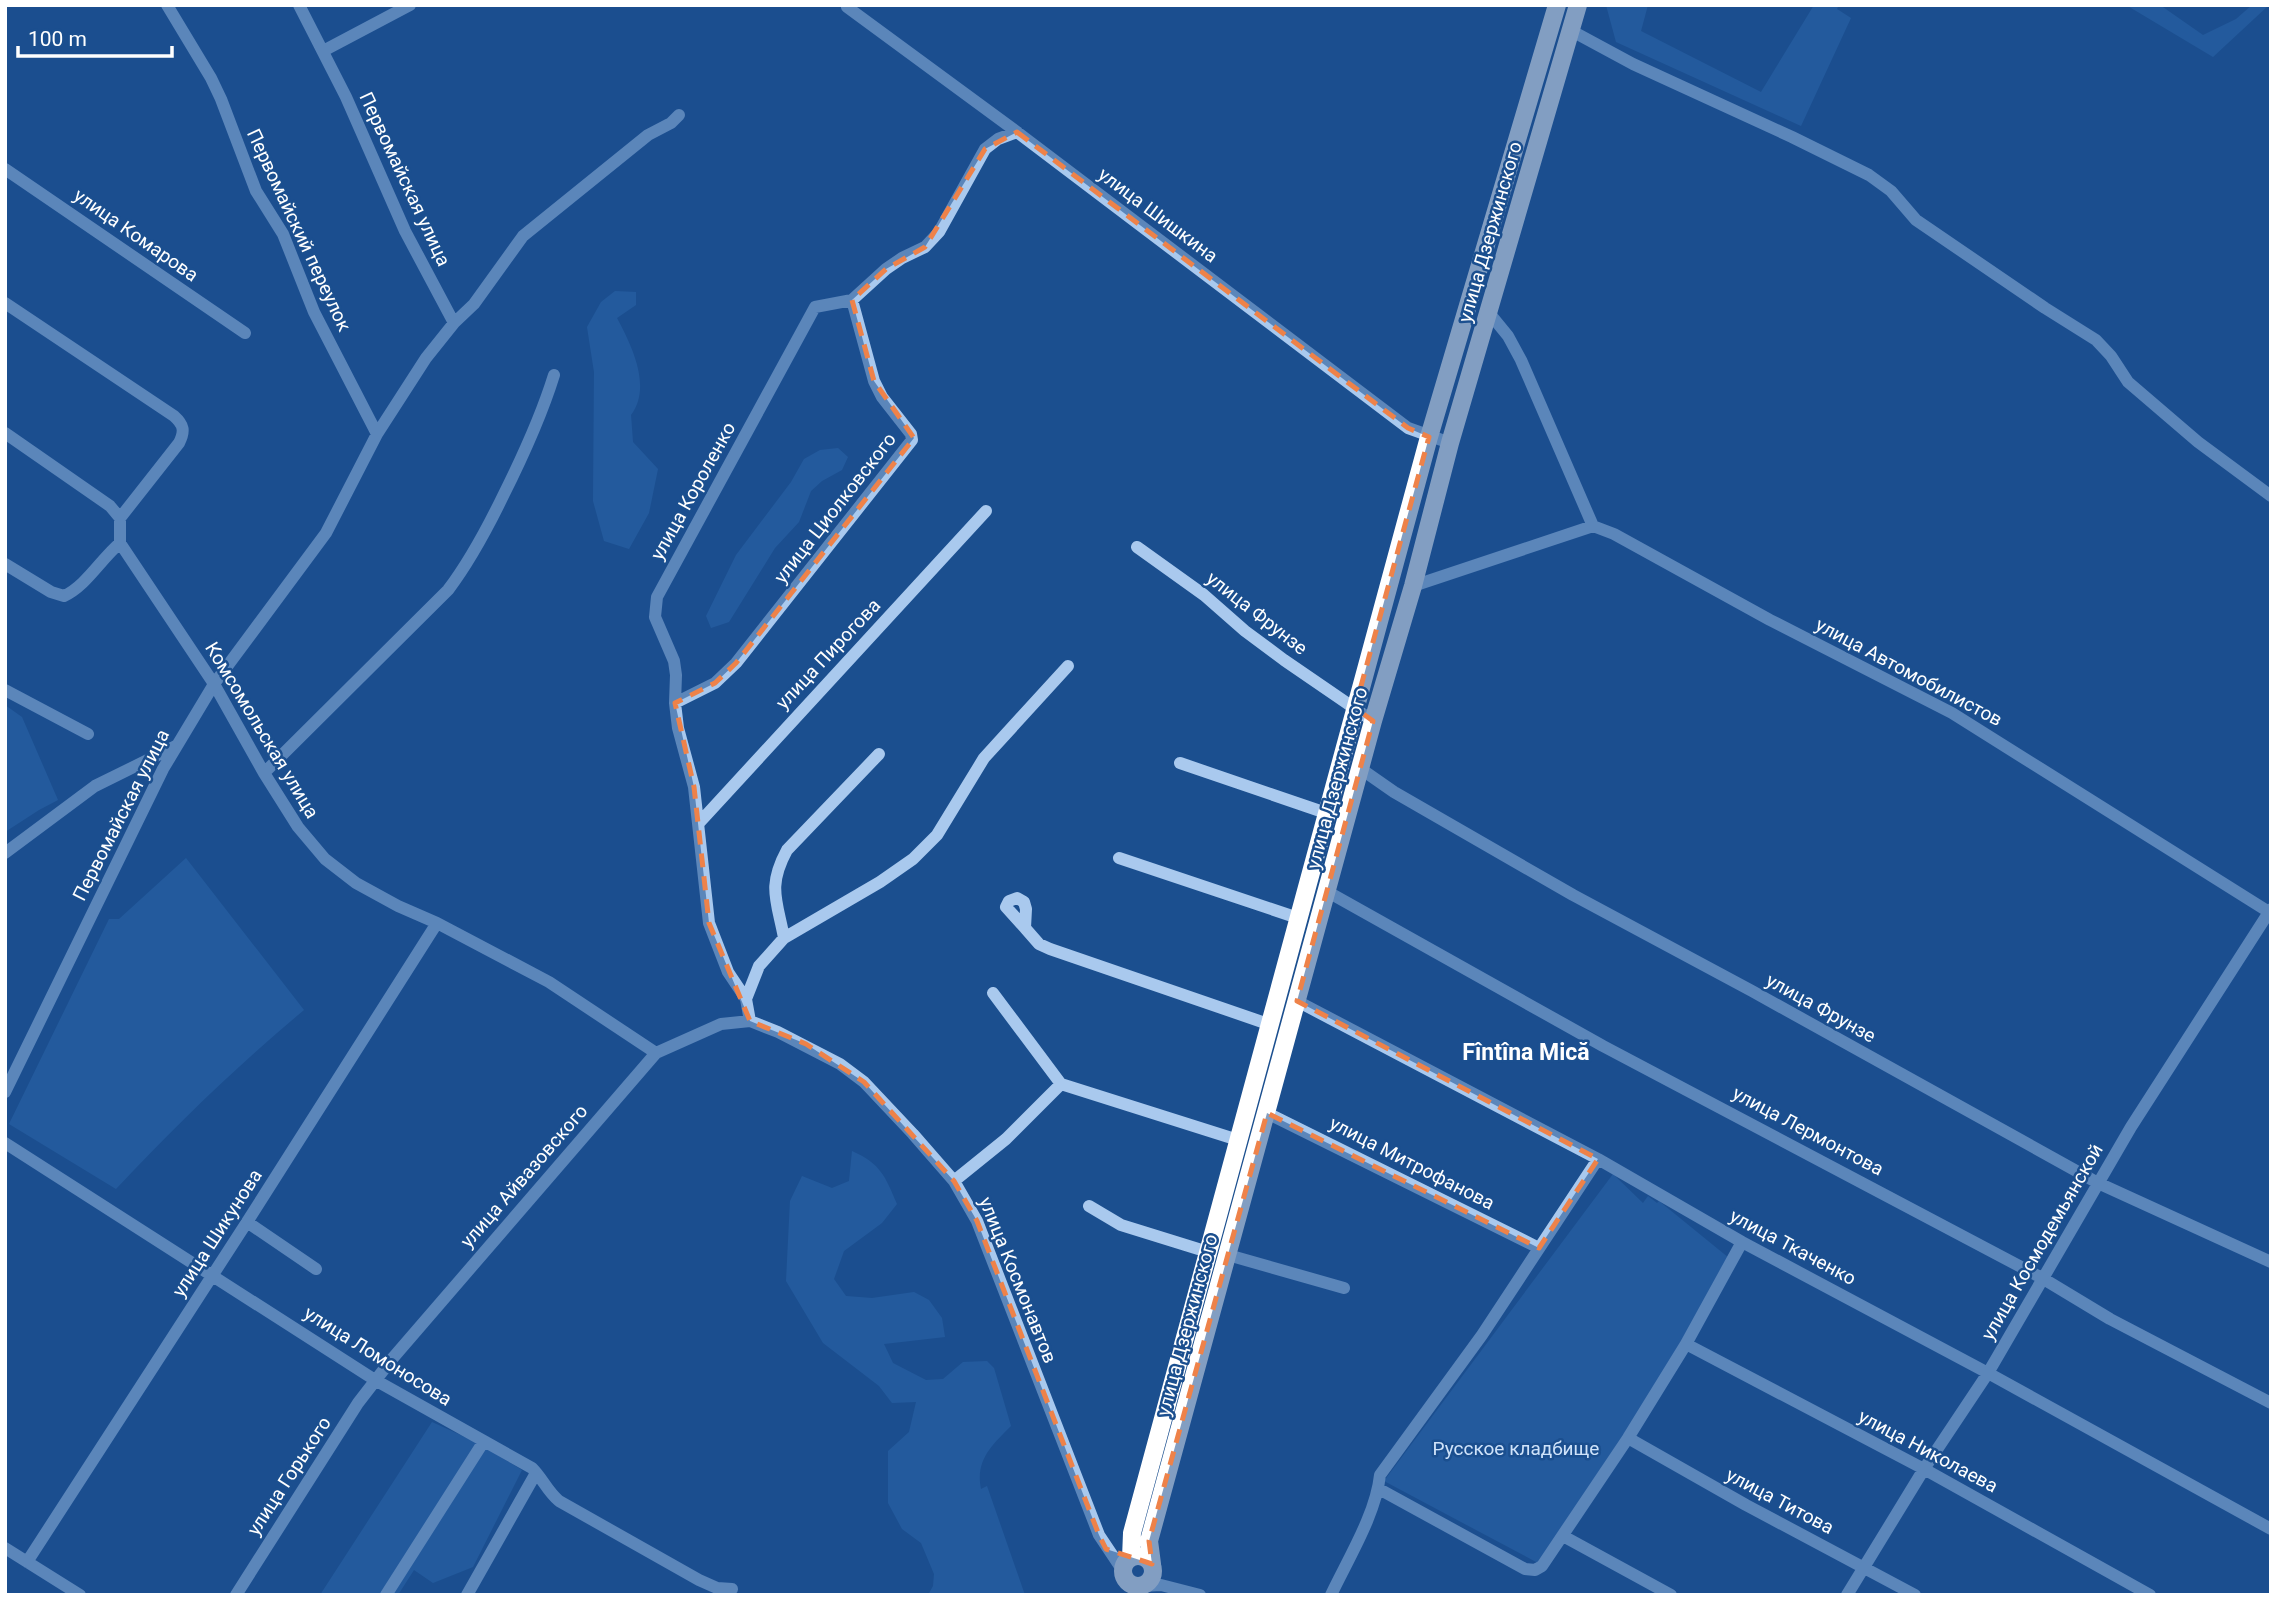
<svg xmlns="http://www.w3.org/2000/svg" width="2276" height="1600" viewBox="0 0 2276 1600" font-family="Roboto,sans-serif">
  <rect width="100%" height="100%" fill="#1b4f8f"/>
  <path fill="#2e69ad" d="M1606 5H1648L1641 31 1761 92 1814 5H1839L1837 9 1851 18 1801 126 1616 42Z
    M2126 5H2160L2203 35 2236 19 2252 5H2269L2213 57Z
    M615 291 636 292V305L617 318C632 346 652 387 631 415L633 442 658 469 649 513 629 549 604 541 593 501 594 372 587 327 601 302Z
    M838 448 848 457 842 470 822 481 811 491 799 522 775 548 729 622 711 628 706 616 736 555 791 482 804 459 820 450Z
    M5 705 22 717 58 800 39 810 5 832Z
    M186 858 304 1010C237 1066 176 1125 116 1189L9 1124 109 919H119Z
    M852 1151C881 1164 885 1176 897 1204L882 1223 844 1251 834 1279 846 1296 872 1298 914 1292 929 1300 942 1318 945 1337 884 1344 893 1363 926 1380 943 1379 963 1362 987 1361 994 1368 1011 1426C992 1445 975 1460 981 1489L987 1486 1025 1595H928L933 1586 934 1574 921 1543 902 1529 888 1503V1451L909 1432 916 1402 892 1403 879 1386 823 1343 786 1281 790 1201 802 1176 832 1188 849 1181Z
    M1613 1174 1643 1203 1648 1196 1657 1203 1659 1201 1729 1258 1634 1423 1538 1563 1384 1481Z
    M432 1422 476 1442 522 1470 473 1567 433 1583 414 1570 398 1595H320Z"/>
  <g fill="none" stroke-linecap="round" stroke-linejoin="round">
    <path stroke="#a9c9ee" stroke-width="12" d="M167 5 211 78 221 99 256 191 283 234 314 312 377 434
      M299 5 346 97 405 231 454 323
      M847 7 1017 132 1408 428 1450 443
      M1570 30 1633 64 1792 137 1869 175 1891 191 1916 220 2045 308 2096 340 2111 356 2128 382 2198 442 2271 496
      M323 51 410 5
      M5 169 245 333
      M5 303 174 416C184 425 185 431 179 443L120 518
      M5 433 110 506 120 518V543L214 684 264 773 298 827 325 859 356 883 398 906 437 923 549 982 656 1053
      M1593 526 1614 534 1770 620 1952 713 2269 912
      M1137 547 1204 595 1245 631 1284 660 1373 721
      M5 564 51 592 64 596C86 586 101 559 120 543
      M1413 586 1593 526 1521 360 1508 336 1490 314
      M5 690 88 734
      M675 703 715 683 736 663 912 440 911 434 882 397 874 381 852 300
      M1180 763 1329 814
      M1361 769 1394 792 1573 895 1752 991 2098 1183 2271 1262
      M264 773 448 590C470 561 487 529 503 496 523 456 541 417 554 375
      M699 823 986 511
      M5 853 95 786 176 746
      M1119 858 1298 918
      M1328 892 1603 1046 2042 1278 2110 1319 2271 1403
      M1025 928 1006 907 1009 901 1017 898 1024 902 1026 909 1025 928 1039 944 1050 949 1271 1025
      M784 938C777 900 767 887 787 850L879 754
      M993 993 1061 1084
      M746 999 759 966 784 938 880 882 913 859 937 835 984 758 1068 666
      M1297 1001 1598 1159 1742 1242 1988 1373 2271 1529
      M750 1021 746 999 728 972 709 923 694 787 678 728 675 703 676 675 674 661 655 617 657 597 815 307 852 300 886 269 902 258 925 247 939 232 985 149 998 139 1017 132
      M5 1092 163 769 214 684 326 533 377 434 426 358 454 323 474 304 523 236 648 135 671 123 679 115
      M1267 1113 1539 1248
      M5 1143 375 1380 532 1468C543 1479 547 1491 559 1501L699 1580 717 1588 732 1589
      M954 1181 1006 1139 1061 1084 1238 1140
      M1089 1206 1121 1225 1208 1252
      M247 1222 316 1269
      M1228 1255 1344 1288
      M1686 1344 1924 1469 2150 1595
      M1628 1438 1746 1505 1915 1595
      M1379 1489 1525 1569 1535 1570 1542 1566 1628 1438 1686 1344 1742 1242
      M1563 1536 1671 1595
      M5 1548 80 1595
      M27 1562 247 1222 437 923
      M1142 1586 1161 1585 1200 1595
      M236 1595 358 1403 392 1359 656 1053 721 1024 750 1021 778 1032 840 1064 864 1082 913 1134 954 1181 977 1221 1099 1535 1123 1571
      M386 1595 484 1441
      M467 1595 536 1473
      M1331 1595C1348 1559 1376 1514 1380 1475L1482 1335 1598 1159
      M1847 1595 1924 1469 1988 1373 2131 1127 2271 909"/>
    <path stroke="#fff" stroke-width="18" d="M1123 1571a15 15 0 1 1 30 0a15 15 0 1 1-30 0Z
      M1131 1558 1132 1533 1429 437 1557 5
      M1152 1564 1149 1541 1373 721 1413 586 1450 443 1578 5"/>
  </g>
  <path d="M0 0H2276V1600H0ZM1017 132 1408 428 1429 437 1355 708 1373 721 1297 1001 1598 1159 1539 1248 1267 1113 1149 1541 1152 1564 1106 1549 1099 1535 977 1221 954 1181 864 1082 806 1044 750 1021 709 923 694 787 675 703 715 683 736 663 914 438 874 381 852 300 886 269 925 247 985 149Z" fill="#1b4f8f" fill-opacity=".55" fill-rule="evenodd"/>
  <path fill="none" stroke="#ee8249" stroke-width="5" stroke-dasharray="14 9" stroke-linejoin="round" d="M1017 132 1408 428 1429 437 1355 708 1373 721 1297 1001 1598 1159 1539 1248 1267 1113 1149 1541 1152 1564 1106 1549 1099 1535 977 1221 954 1181 864 1082 806 1044 750 1021 709 923 694 787 675 703 715 683 736 663 914 438 874 381 852 300 886 269 925 247 985 149Z"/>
  <g text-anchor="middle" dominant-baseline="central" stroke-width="5" stroke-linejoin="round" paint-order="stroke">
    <g font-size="19" fill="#fff" stroke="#1b4f8f">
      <text transform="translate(405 179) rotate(65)">Первомайская улица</text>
      <text transform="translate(1158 215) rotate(37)">улица Шишкина</text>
      <text transform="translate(299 230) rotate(65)">Первомайский переулок</text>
      <text transform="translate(1490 232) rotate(-74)">улица Дзержинского</text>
      <text transform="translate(136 235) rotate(35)">улица Комарова</text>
      <text transform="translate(693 491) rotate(-61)">улица Короленко</text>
      <text transform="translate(835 508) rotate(-52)">улица Циолковского</text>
      <text transform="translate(1257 613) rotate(38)">улица Фрунзе</text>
      <text transform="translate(828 654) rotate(-47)">улица Пирогова</text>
      <text transform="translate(1909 672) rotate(28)">улица Автомобилистов</text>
      <text transform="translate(262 730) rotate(59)">Комсомольская улица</text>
      <text transform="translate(1337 778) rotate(-75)">улица Дзержинского</text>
      <text transform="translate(121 815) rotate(-63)">Первомайская улица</text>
      <text transform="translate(1821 1008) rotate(29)">улица Фрунзе</text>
      <text transform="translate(1808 1131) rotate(28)">улица Лермонтова</text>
      <text transform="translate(1412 1163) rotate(27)">улица Митрофанова</text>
      <text transform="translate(524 1176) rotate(-49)">улица Айвазовского</text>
      <text transform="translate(217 1233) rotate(-57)">улица Шикунова</text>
      <text transform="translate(2042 1242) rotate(-60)">улица Космодемьянской</text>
      <text transform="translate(1793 1247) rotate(28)">улица Ткаченко</text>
      <text transform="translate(1018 1280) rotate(68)">улица Космонавтов</text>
      <text transform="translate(1187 1325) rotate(-75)">улица Дзержинского</text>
      <text transform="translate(378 1356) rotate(32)">улица Ломоносова</text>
      <text transform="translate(1928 1451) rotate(28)">улица Николаева</text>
      <text transform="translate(289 1476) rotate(-57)">улица Горького</text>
      <text transform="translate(1780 1501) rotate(28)">улица Титова</text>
    </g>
    <g font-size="19" fill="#cfe3fa" stroke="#1b4f8f">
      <text x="1516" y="1448">Русское кладбище</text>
    </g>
    <g font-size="23" font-weight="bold" fill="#fff" stroke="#1b4f8f">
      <text x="1526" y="1052">Fîntîna Mică</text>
    </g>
  </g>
  <rect width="2276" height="1600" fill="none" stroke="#ffffff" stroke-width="14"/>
  <path d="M18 46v10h154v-10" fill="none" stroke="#ffffff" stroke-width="3.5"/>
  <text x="28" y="46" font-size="21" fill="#ffffff" stroke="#1b4f8f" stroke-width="5" paint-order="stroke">100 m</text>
</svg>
